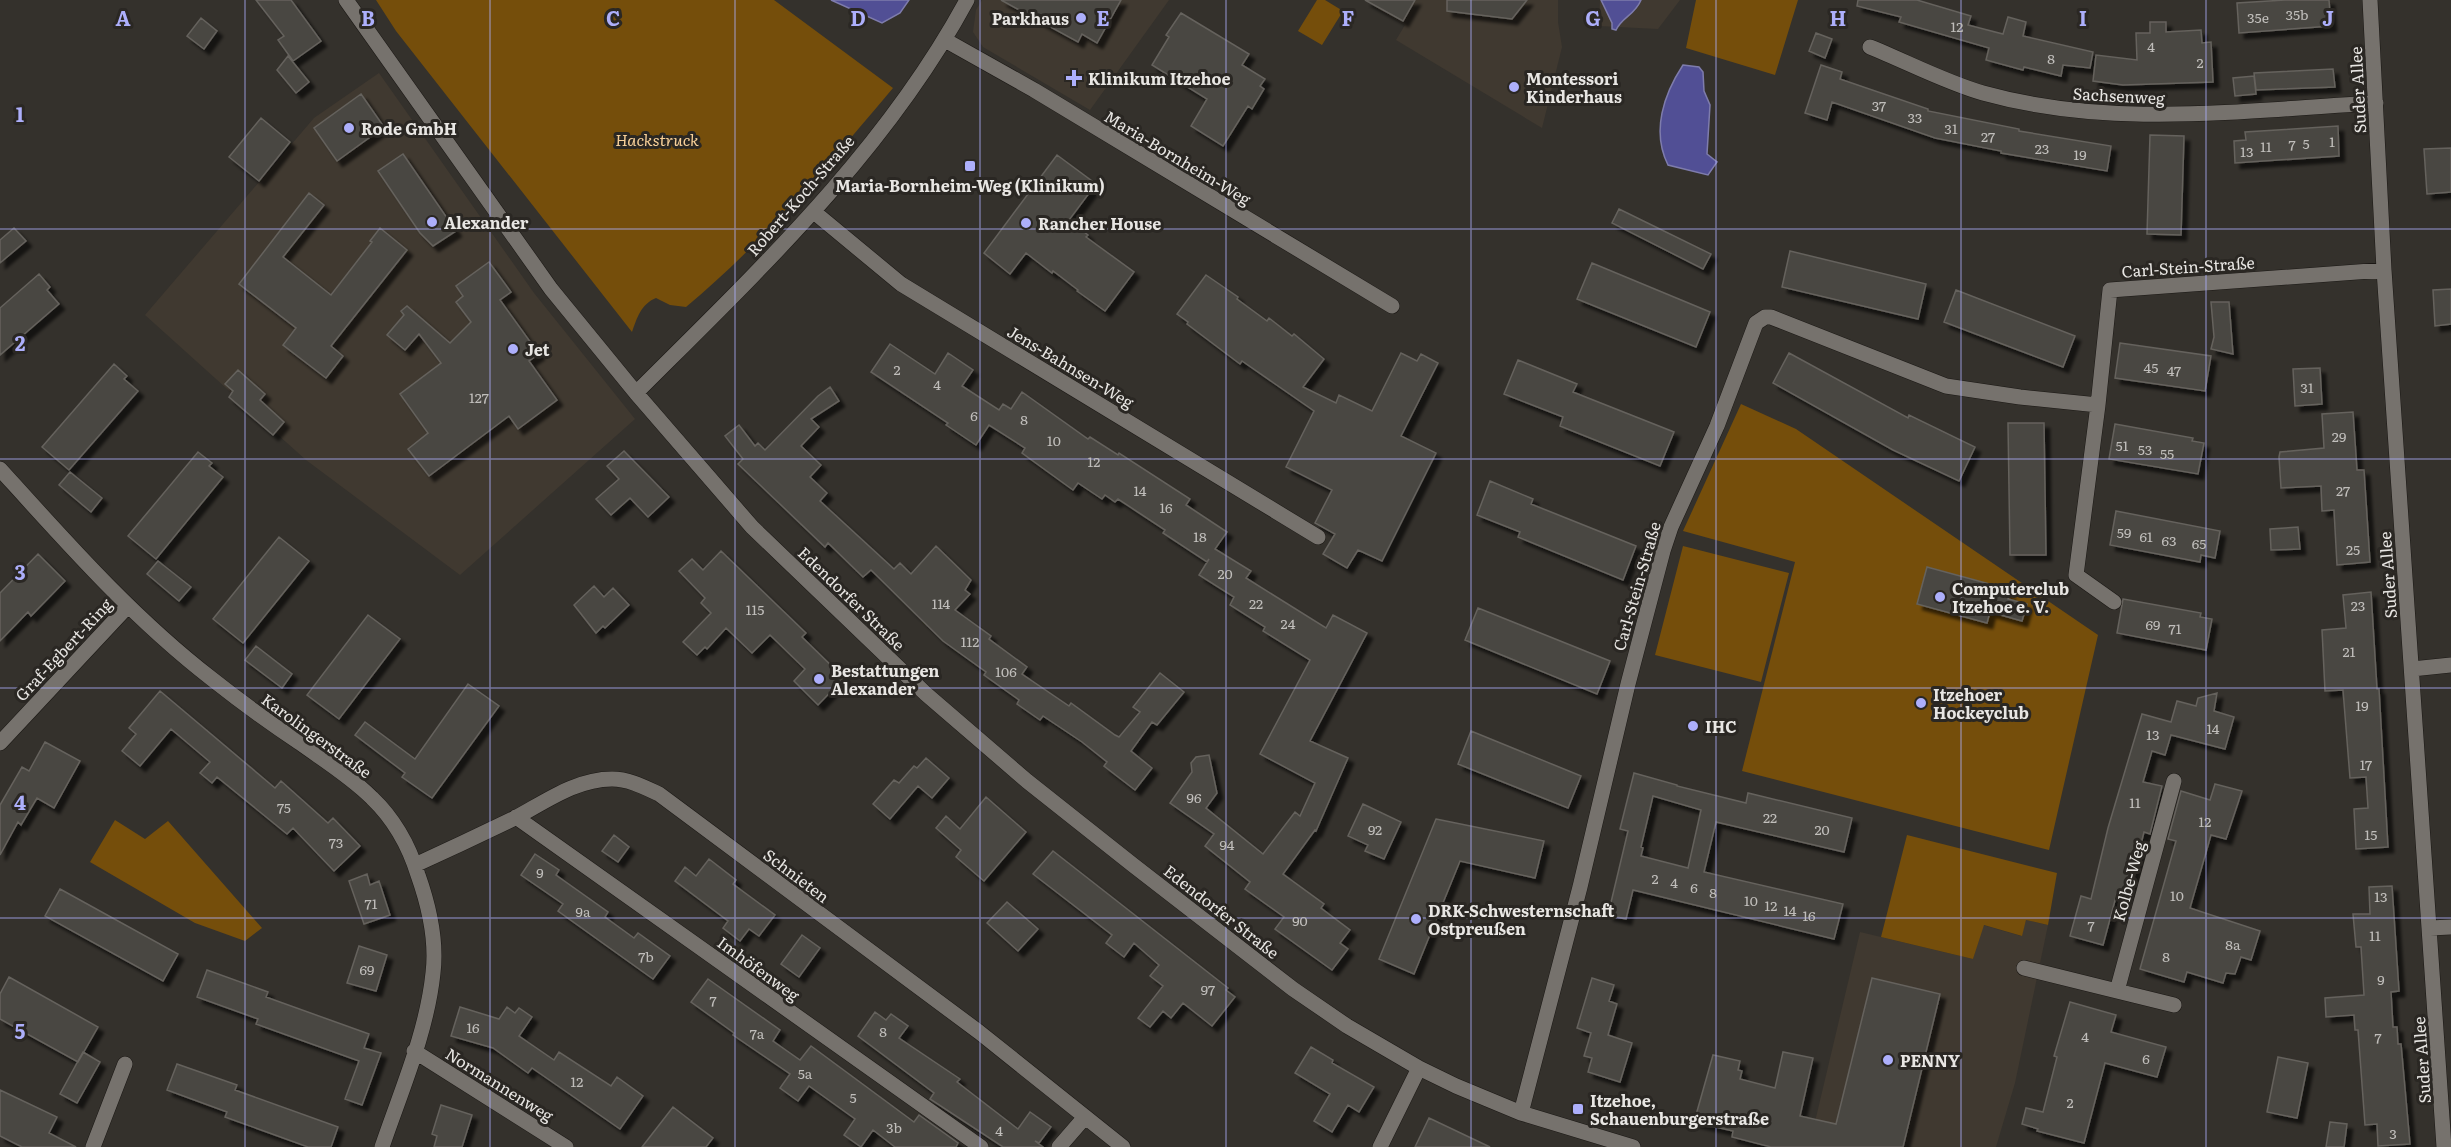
<svg xmlns="http://www.w3.org/2000/svg" width="2451" height="1147" viewBox="0 0 2451 1147" font-family="Literata,serif">
  <defs>
    <filter id="shadow"><feDropShadow dx="5.5" dy="5.5" stdDeviation="1.5" flood-color="#0009"/></filter>
  </defs>
  <rect width="100%" height="100%" fill="#34312c"/>
  <path fill="#403930" d="M982 0H1169L1090 110 983 47 973 32 976 10Z
    M1378 0H1558V22L1562 47 1542 128 1396 40 1405 25 1374 7Z
    M1600 0H1680L1658 29 1599 26Z
    M379 73 534 293 635 419 460 575 306 460 145 315 314 118Z
    M2026 920 2048 925 2015 1083 1996 1147H1809L1860 932 1973 959 1983 925 2021 936Z"/>
  <path fill="#754e0b" d="M376 0H774L893 88C828 165 763 243 686 307L670 305 656 298C641 304 637 318 632 332L396 31Z
    M1317 0H1325L1343 11 1322 45 1298 31Z
    M1696 0H1798L1775 75 1686 48Z
    M1741 404 1796 429 2098 635 2049 850 1742 771 1795 562 1683 531Z
    M1683 546 1789 573 1761 682 1655 655Z
    M115 820 145 839 168 821 262 928 245 941 195 923 90 862Z
    M1907 835 2057 873 2048 925 2026 920 2022 936 1984 925 1973 959 1881 937Z"/>
  <path fill="#514f95" stroke="#7e7cac" stroke-width="1.5" d="M831 0H909L900 13 882 23Z
    M1601 0H1641C1635 15 1622 17 1616 30L1612 29V23Z
    M1683 65 1699 67 1703 72 1704 91 1710 105 1707 154 1717 162 1708 175 1668 165C1651 131 1664 94 1683 65Z"/>
  <path fill="#4a4742" stroke="#65625d" stroke-width="1.5" fill-rule="evenodd" filter="url(#shadow)" d="M256 0H291L321 41 293 61 278 40 284 36Z
    M1001 0H1121L1097 43 1082 34 1078 42Z
    M1365 0H1415L1403 21Z
    M1447 0H1527L1512 19 1447 11Z
    M1858 0H1917L1971 16 1968 25 2003 34 2008 17 2026 22 2023 36 2093 52 2090 68 2063 65 2061 76 2024 67 2023 70 1986 60 1989 48 1899 22 1901 17 1857 6Z
    M2285 0H2329L2331 26 2239 33 2237 3Z
    M1181 13 1249 54 1242 65 1265 79 1260 86 1264 89 1252 109 1248 106 1223 146 1191 126 1207 99 1152 65 1169 37 1166 35Z
    M201 18 217 31 204 49 187 36Z
    M2150 22H2166V32L2201 30 2202 43 2211 42 2213 82 2123 85 2093 81 2096 55 2137 60 2136 33H2150Z
    M1816 33 1832 39 1825 58 1809 51Z
    M288 56 309 82 296 93 277 70Z
    M1821 65 1842 72 1840 79 1928 109V111L2019 129V131L2111 146 2107 171 2001 153V151L1935 138 1832 102 1827 120 1805 113Z
    M2333 69 2335 87 2256 90 2254 73Z
    M2254 76 2256 94 2235 96 2233 78Z
    M361 94 384 127 337 161 314 128Z
    M261 118 290 142 259 181 229 157Z
    M2338 126 2339 156 2235 163 2234 141 2246 140 2245 132Z
    M2150 135 2184 136 2181 235 2147 234Z
    M2451 148V192L2427 194 2424 149Z
    M403 154 456 231 433 246 420 233 378 171Z
    M1057 155 1096 184 1069 220 1088 235 1086 237 1134 272 1105 311 1077 291 1078 290 1053 271 1052 273 1026 253 1010 274 984 253Z
    M309 193 324 205 283 257 331 295 372 242 370 241 380 228 407 250 331 346 343 356 326 378 283 345 296 328 239 284Z
    M1619 209 1711 254 1703 269 1612 223Z
    M14 228 26 241 0 263V240Z
    M1790 251 1926 284 1918 319 1782 287Z
    M489 262 511 292 500 300 539 354 529 361 557 400 518 429 509 416 429 476 408 449 428 433 400 394 441 363 419 334 405 350 387 335 404 315 401 311 407 306 450 343 471 322 456 302 463 296 456 286Z
    M1592 263 1710 312 1696 347 1577 299Z
    M39 274 50 287 47 290 59 304 0 355V308Z
    M1206 275 1238 297 1237 299 1267 321 1269 318 1292 336 1294 334 1324 359 1303 387 1336 403 1339 395 1372 411 1401 353 1417 361 1421 354 1438 363 1401 436 1436 453 1382 561 1358 550 1347 568 1323 554 1335 534 1315 523 1332 490 1286 467 1314 411 1242 361 1240 364 1187 324 1188 322 1177 314Z
    M2451 289V324L2435 326 2433 290Z
    M1956 290 2075 336 2063 367 1944 322Z
    M2211 302H2229L2233 354 2211 349 2214 337Z
    M2120 343 2211 356 2205 391 2115 378Z
    M890 344 935 374 948 353 973 370 962 386 999 410 1003 404 1011 409 1022 392 1088 439 1090 437 1118 455 1119 453 1190 499 1186 505 1227 532 1215 549 1251 571 1246 578 1326 628 1333 615 1367 633 1310 741 1348 758 1316 831 1315 830 1283 874 1324 904 1321 908 1350 930 1340 943 1348 949 1332 970 1275 929 1284 917 1245 889 1250 882 1205 846 1214 834 1170 803 1192 772 1191 763 1196 757 1209 755 1217 793 1206 808 1263 854 1295 812 1300 816 1315 783 1260 754 1310 660 1263 631 1265 627 1230 605 1234 597 1199 575 1209 559 1207 562 1163 533 1165 530 1118 499 1115 502 1105 495 1102 499 1078 483 1073 490 1022 453 1025 448 989 425 976 445 946 425 948 423 871 372Z
    M1789 353 1908 418 1909 415 1975 447 1959 481 1893 450 1773 383Z
    M1518 360 1577 384 1573 392 1674 432 1660 466 1560 426 1563 417 1504 394Z
    M114 364 127 376 124 379 138 391 69 470 42 447Z
    M2320 368 2322 404 2295 406 2293 369Z
    M238 370 265 394 260 400 284 422 273 435 229 397 233 391 225 384Z
    M830 387 839 401 811 419 819 427 801 446 821 465 810 477 827 493 820 501 894 569 900 563 911 574 936 546 971 580 965 590 970 594 955 610 991 636 989 639 1027 667 1022 674 1069 706 1071 703 1115 735 1119 737 1140 712 1133 707 1160 673 1184 692 1157 725 1152 722 1131 751 1152 768 1135 790 1104 766 1107 762 1082 742 1043 716 1040 720 1017 704 1019 700 984 675 986 672 943 641 871 570 863 577 828 543 825 547 738 464 743 459 725 436 739 425 755 446 758 443 765 450 818 396Z
    M2353 412 2357 470H2364L2370 562 2337 565 2334 510 2322 511 2321 486 2281 488 2279 457 2280 452 2324 448 2322 414Z
    M2008 423H2044L2046 555H2010Z
    M2115 424 2193 438 2192 441 2204 443 2198 474 2109 459Z
    M624 451 669 497 648 517 630 498 611 515 596 499 619 479 607 466Z
    M198 452 212 463 209 466 223 477 156 559 128 536Z
    M70 472 102 498 91 512 59 485Z
    M1490 481 1533 499 1531 504 1636 546 1623 580 1518 537 1520 532 1477 515Z
    M2116 511 2220 531 2215 558 2201 555 2200 562 2110 545Z
    M2298 527 2300 549 2271 550 2270 529Z
    M279 537 309 561 243 643 213 619Z
    M721 551 806 633 802 637 844 678 818 705 794 681 805 669 770 635 752 653 726 628 707 649 705 647 697 655 683 642 711 613 701 603 705 598 679 571 692 559 703 570Z
    M38 554 65 581 31 616 28 612 0 641V593Z
    M158 561 191 587 179 601 147 574Z
    M1927 567 1997 586 1996 590 2010 594 2008 599 2027 604 2022 621 1990 612 1987 623 1917 604Z
    M594 586 604 597 613 588 629 605 605 628 603 626 596 633 574 605Z
    M2371 592 2377 689H2379L2388 847 2356 849 2354 809 2368 808 2366 777 2350 778 2343 690 2325 691 2322 630 2346 628 2343 595Z
    M2123 599 2201 613 2200 617 2212 619 2206 650 2117 633Z
    M1478 608 1610 661 1597 694 1465 640Z
    M368 615 400 639 339 719 307 695Z
    M256 646 292 674 282 688 245 660Z
    M468 684 499 706 432 798 402 777 405 773 355 735 365 722 415 759Z
    M160 691 275 788 281 781 328 823 333 818 360 846 334 871 293 828 287 834 217 777 212 783 200 773 210 762 171 729 140 766 122 751 136 734 129 728Z
    M2217 693 2214 711 2234 717 2225 749 2171 735 2165 755 2152 751 2143 782 2162 786 2150 834 2144 832 2128 896 2117 893 2103 945 2070 936 2081 896 2091 899 2108 828 2142 714 2171 722 2177 701 2196 706 2198 698Z
    M1471 731 1581 776 1568 808 1458 764Z
    M45 742 80 761 54 808 37 798 21 825 18 822 0 855V805L22 767 29 771Z
    M926 758 949 778 932 798 918 786 890 819 873 804 894 780 899 783 914 766 917 768Z
    M1634 773 1677 785V786L1746 803 1748 793 1852 818 1844 852 1716 822 1704 872 1843 904 1834 939 1633 890 1626 919 1608 915 1628 831 1620 829ZM1653 796 1701 810 1688 868 1641 856 1643 848 1641 847Z
    M2215 784 2242 791 2226 839 2211 835 2190 908 2260 931 2251 960 2241 957 2235 974 2226 973 2223 983 2187 972 2184 982 2140 969 2176 841 2168 839 2181 791 2210 800Z
    M986 797 1026 832 984 881 956 857 961 850 936 828 946 816 960 829Z
    M1363 804 1401 822 1384 859 1365 851 1368 845 1348 836Z
    M1436 819 1544 841 1535 878 1460 861 1414 974 1379 959Z
    M614 835 629 847 618 862 602 851Z
    M1053 851 1228 988 1226 990 1235 997 1212 1026 1183 1003 1171 1018 1163 1011 1150 1027 1138 1018 1163 986 1150 976 1159 965 1134 943 1124 957 1106 943 1112 935 1033 874Z
    M535 854 559 870 556 875 608 912 605 917 634 938 638 933 670 956 653 979 558 911 563 904 521 875Z
    M709 859 736 880 733 884 775 915 759 936 749 929 740 941 723 928 728 921 675 881 685 867 696 876Z
    M367 874 370 885 379 881 390 915 364 924 349 881Z
    M2392 886 2399 991 2391 992 2393 1027H2397L2398 1044H2401L2410 1144 2378 1146 2377 1124 2365 1125 2358 1030H2355L2354 1015 2326 1017 2325 998 2364 995 2361 947H2356L2353 914H2370L2369 887Z
    M60 889 178 954 163 981 45 916Z
    M1007 902 1038 929 1018 951 987 923Z
    M802 935 820 948 799 977 781 964Z
    M359 946 387 955 376 991 347 983Z
    M207 970 268 992 266 997 369 1034 364 1048 381 1053 362 1105 345 1099 359 1061 256 1024 258 1019 197 997Z
    M9 977 98 1027 78 1062 0 1019V994Z
    M1592 978 1614 985 1609 1001 1617 1004 1608 1035 1632 1043 1620 1082 1588 1072 1592 1058 1584 1056 1591 1033 1577 1028Z
    M1872 978 1940 994 1903 1147H1771L1732 1137 1733 1131 1694 1122 1713 1055 1740 1061 1738 1070 1742 1071 1740 1079 1775 1088 1783 1052 1813 1058 1800 1116 1836 1124Z
    M708 979 780 1030 773 1041 800 1060 811 1046 914 1122 919 1115 958 1143 956 1147H895L873 1130 861 1147 844 1135 855 1119 809 1086 798 1101 780 1088 790 1074 733 1035 734 1033 691 1002Z
    M2070 1002 2116 1015 2111 1032 2166 1047 2157 1077 2105 1063 2084 1143 2037 1131 2038 1129 2022 1124 2026 1108 2043 1112 2057 1057 2054 1056Z
    M460 1007 499 1019 507 1007 515 1013 519 1008 532 1017 519 1036 554 1060 559 1052 611 1086 617 1077 643 1096 620 1129 532 1068 528 1073 493 1048 451 1036Z
    M875 1012 886 1020 891 1014 908 1026 899 1038 960 1079 957 1082 1018 1129 1030 1112 1051 1127 1039 1143 1035 1141 1043 1147H1003L930 1099 934 1093 858 1036Z
    M1311 1047 1333 1060 1332 1063 1374 1087 1359 1112 1348 1105 1332 1132 1314 1121 1330 1094 1295 1073Z
    M83 1052 100 1062 77 1103 60 1094Z
    M2278 1057 2308 1063 2297 1118 2267 1112Z
    M177 1064 237 1085 235 1090 338 1127 331 1147H308L225 1117 227 1112 167 1090Z
    M0 1090 57 1117 49 1133 76 1147H22L0 1136Z
    M441 1105 472 1115 462 1147H434L437 1136 432 1134Z
    M673 1107 713 1138 706 1147H642Z
    M1429 1118 1490 1147H1415Z
    M2330 1122 2347 1124 2344 1147H2326Z"/>
  <g fill="none" stroke-linecap="round" stroke-linejoin="round">
    <defs>
      <path id="minor" d="M346 0 551 289 636 393 752 527 926 694 1027 781 1133 865 1293 989 1347 1026 1419 1068 1456 1086 1521 1113 1633 1147
        M2370 0 2384 270 2444 1147
        M945 40 1034 90 1392 306
        M1870 47C1905 61 1947 83 1983 93 2112 129 2245 110 2376 103
        M814 212 901 284 1318 537
        M636 393C757 272 885 152 967 0
        M2098 405 2076 575 2114 602
        M0 469C67 543 133 618 212 679 241 702 270 723 300 743 325 761 351 777 372 798 394 819 409 846 418 875 429 906 437 940 433 973 427 1032 401 1091 382 1147
        M2412 669 2451 665
        M0 743 128 606
        M516 817 981 1147
        M415 865C448 850 482 834 515 818 545 802 576 779 612 779 629 779 644 787 659 794L979 1032 1123 1147
        M2430 928 2451 927
        M2024 968 2117 991 2174 781
        M2117 991 2174 1005
        M414 1051 566 1147
        M1521 1113 1580 887 1628 684 1663 551 1671 527 1717 426 1756 323 1765 317H1771L1946 386 2020 397 2098 405 2110 290 2384 270
        M93 1147 125 1064
        M1059 1147 1085 1117
        M1380 1147 1419 1068"/>
    </defs>
    <use href="#minor" stroke="#1b1815" stroke-width="16"/>
    <use href="#minor" stroke="#76726d" stroke-width="15"/>
  </g>
  <path fill="none" stroke="#adaffb" stroke-width="1.5" stroke-opacity="0.55" d="M245 0V1147M490 0V1147M735 0V1147M980 0V1147M1226 0V1147M1471 0V1147M1716 0V1147M1961 0V1147M2206 0V1147M0 229H2451M0 459H2451M0 688H2451M0 918H2451"/>
  <g fill="#adaffb" stroke="#2a2723" stroke-width="2">
    <circle cx="1081" cy="18" r="6"/>
    <path d="M1071 69h6v6h6v6h-6v6h-6v-6h-6v-6h6z"/>
    <circle cx="1514" cy="87" r="6"/>
    <circle cx="349" cy="128" r="6"/>
    <rect x="964" y="160" width="12" height="12" rx="3"/>
    <circle cx="432" cy="222" r="6"/>
    <circle cx="1026" cy="223" r="6"/>
    <circle cx="513" cy="349" r="6"/>
    <circle cx="1940" cy="597" r="6"/>
    <circle cx="819" cy="679" r="6"/>
    <circle cx="1921" cy="703" r="6"/>
    <circle cx="1693" cy="726" r="6"/>
    <circle cx="1416" cy="919" r="6"/>
    <circle cx="1888" cy="1060" r="6"/>
    <rect x="1572" y="1103" width="12" height="12" rx="3"/>
  </g>
  <g text-anchor="middle" dominant-baseline="central" stroke-width="6" stroke-linejoin="round" paint-order="stroke">
    <g font-size="14" fill="#c0bebb">
      <text x="2297" y="14">35b</text>
      <text x="2258" y="17">35e</text>
      <text x="1957" y="26">12</text>
      <text x="2151" y="46">4</text>
      <text x="2051" y="58">8</text>
      <text x="2200" y="62">2</text>
      <text x="1879" y="105">37</text>
      <text x="1915" y="117">33</text>
      <text x="1951" y="128">31</text>
      <text x="1988" y="136">27</text>
      <text x="2332" y="141">1</text>
      <text x="2306" y="143">5</text>
      <text x="2292" y="144">7</text>
      <text x="2266" y="146">11</text>
      <text x="2042" y="148">23</text>
      <text x="2247" y="151">13</text>
      <text x="2080" y="154">19</text>
      <text x="2151" y="367">45</text>
      <text x="897" y="369">2</text>
      <text x="2174" y="370">47</text>
      <text x="937" y="384">4</text>
      <text x="2307" y="387">31</text>
      <text x="479" y="397">127</text>
      <text x="974" y="415">6</text>
      <text x="1024" y="419">8</text>
      <text x="2339" y="436">29</text>
      <text x="1054" y="440">10</text>
      <text x="2122" y="445">51</text>
      <text x="2145" y="449">53</text>
      <text x="2167" y="453">55</text>
      <text x="1094" y="461">12</text>
      <text x="1140" y="490">14</text>
      <text x="2343" y="490">27</text>
      <text x="1166" y="507">16</text>
      <text x="2124" y="532">59</text>
      <text x="1200" y="536">18</text>
      <text x="2146" y="536">61</text>
      <text x="2169" y="540">63</text>
      <text x="2199" y="543">65</text>
      <text x="2353" y="549">25</text>
      <text x="1225" y="573">20</text>
      <text x="941" y="603">114</text>
      <text x="1256" y="603">22</text>
      <text x="2358" y="605">23</text>
      <text x="755" y="609">115</text>
      <text x="1288" y="623">24</text>
      <text x="2153" y="624">69</text>
      <text x="2175" y="628">71</text>
      <text x="970" y="641">112</text>
      <text x="2349" y="651">21</text>
      <text x="1006" y="671">106</text>
      <text x="2362" y="705">19</text>
      <text x="2213" y="728">14</text>
      <text x="2153" y="734">13</text>
      <text x="2366" y="764">17</text>
      <text x="1194" y="797">96</text>
      <text x="2135" y="802">11</text>
      <text x="284" y="807">75</text>
      <text x="1770" y="817">22</text>
      <text x="2205" y="821">12</text>
      <text x="1375" y="829">92</text>
      <text x="1822" y="829">20</text>
      <text x="2371" y="834">15</text>
      <text x="336" y="842">73</text>
      <text x="1227" y="844">94</text>
      <text x="540" y="872">9</text>
      <text x="1655" y="878">2</text>
      <text x="1674" y="882">4</text>
      <text x="1694" y="887">6</text>
      <text x="1713" y="892">8</text>
      <text x="2177" y="895">10</text>
      <text x="2381" y="896">13</text>
      <text x="1751" y="900">10</text>
      <text x="371" y="903">71</text>
      <text x="1771" y="905">12</text>
      <text x="1790" y="910">14</text>
      <text x="583" y="911">9a</text>
      <text x="1809" y="915">16</text>
      <text x="1300" y="920">90</text>
      <text x="2091" y="925">7</text>
      <text x="2375" y="935">11</text>
      <text x="2233" y="944">8a</text>
      <text x="646" y="956">7b</text>
      <text x="2166" y="956">8</text>
      <text x="367" y="969">69</text>
      <text x="2381" y="979">9</text>
      <text x="1208" y="989">97</text>
      <text x="713" y="1000">7</text>
      <text x="473" y="1027">16</text>
      <text x="883" y="1031">8</text>
      <text x="757" y="1033">7a</text>
      <text x="2085" y="1036">4</text>
      <text x="2378" y="1037">7</text>
      <text x="2146" y="1058">6</text>
      <text x="805" y="1073">5a</text>
      <text x="577" y="1081">12</text>
      <text x="853" y="1097">5</text>
      <text x="2070" y="1102">2</text>
      <text x="894" y="1127">3b</text>
      <text x="999" y="1130">4</text>
      <text x="2393" y="1133">3</text>
    </g>
    <g font-size="16" font-weight="bold" fill="#e8e6e3" stroke="#2a2723" text-anchor="start">
      <text x="1069" y="18" text-anchor="end">Parkhaus</text>
      <text x="1088" y="78">Klinikum Itzehoe</text>
      <text x="1526" y="78">Montessori<tspan x="1526" dy="18">Kinderhaus</tspan></text>
      <text x="361" y="128">Rode GmbH</text>
      <text x="970" y="185" text-anchor="middle">Maria-Bornheim-Weg (Klinikum)</text>
      <text x="444" y="222">Alexander</text>
      <text x="1038" y="223">Rancher House</text>
      <text x="525" y="349">Jet</text>
      <text x="1952" y="588">Computerclub<tspan x="1952" dy="18">Itzehoe e. V.</tspan></text>
      <text x="831" y="670">Bestattungen<tspan x="831" dy="18">Alexander</tspan></text>
      <text x="1933" y="694">Itzehoer<tspan x="1933" dy="18">Hockeyclub</tspan></text>
      <text x="1705" y="726">IHC</text>
      <text x="1428" y="910">DRK-Schwesternschaft<tspan x="1428" dy="18">Ostpreußen</tspan></text>
      <text x="1900" y="1060">PENNY</text>
      <text x="1590" y="1100">Itzehoe,<tspan x="1590" dy="18">Schauenburgerstraße</tspan></text>
    </g>
    <g font-size="16" fill="#e8e6e3" stroke="#2a2723">
      <text transform="translate(2357 90) rotate(-93)">Suder Allee</text>
      <text transform="translate(2119 95) rotate(3)">Sachsenweg</text>
      <text transform="translate(1178 157) rotate(31)">Maria-Bornheim-Weg</text>
      <text transform="translate(800 195) rotate(-49)">Robert-Koch-Straße</text>
      <text transform="translate(2188 266) rotate(-4)">Carl-Stein-Straße</text>
      <text transform="translate(1071 366) rotate(31)">Jens-Bahnsen-Weg</text>
      <text transform="translate(2387 575) rotate(-94)">Suder Allee</text>
      <text transform="translate(1636 586) rotate(-74)">Carl-Stein-Straße</text>
      <text transform="translate(852 598) rotate(44)">Edendorfer Straße</text>
      <text transform="translate(63 649) rotate(-47)">Graf-Egbert-Ring</text>
      <text transform="translate(317 735) rotate(36)">Karolingerstraße</text>
      <text transform="translate(797 875) rotate(37)">Schnieten</text>
      <text transform="translate(2128 881) rotate(-75)">Kolbe-Weg</text>
      <text transform="translate(1222 911) rotate(38)">Edendorfer Straße</text>
      <text transform="translate(759 968) rotate(36)">Imhöfenweg</text>
      <text transform="translate(2421 1060) rotate(-94)">Suder Allee</text>
      <text transform="translate(500 1084) rotate(32)">Normannenweg</text>
    </g>
    <g font-size="16" font-style="italic" fill="#f9d199" stroke="#2a2723">
      <text x="657" y="139">Hackstruck</text>
    </g>
  </g>
  <g font-size="20" text-anchor="middle" font-weight="bold" fill="#adaffb" stroke="#2a2723" stroke-width="6" stroke-linejoin="round" paint-order="stroke">
    <text x="123" y="26">A</text>
    <text x="368" y="26">B</text>
    <text x="613" y="26">C</text>
    <text x="858" y="26">D</text>
    <text x="1103" y="26">E</text>
    <text x="1348" y="26">F</text>
    <text x="1593" y="26">G</text>
    <text x="1838" y="26">H</text>
    <text x="2083" y="26">I</text>
    <text x="2328" y="26">J</text>
    <text x="20" y="122">1</text>
    <text x="20" y="351">2</text>
    <text x="20" y="580">3</text>
    <text x="20" y="810">4</text>
    <text x="20" y="1039">5</text>
  </g>
</svg>
